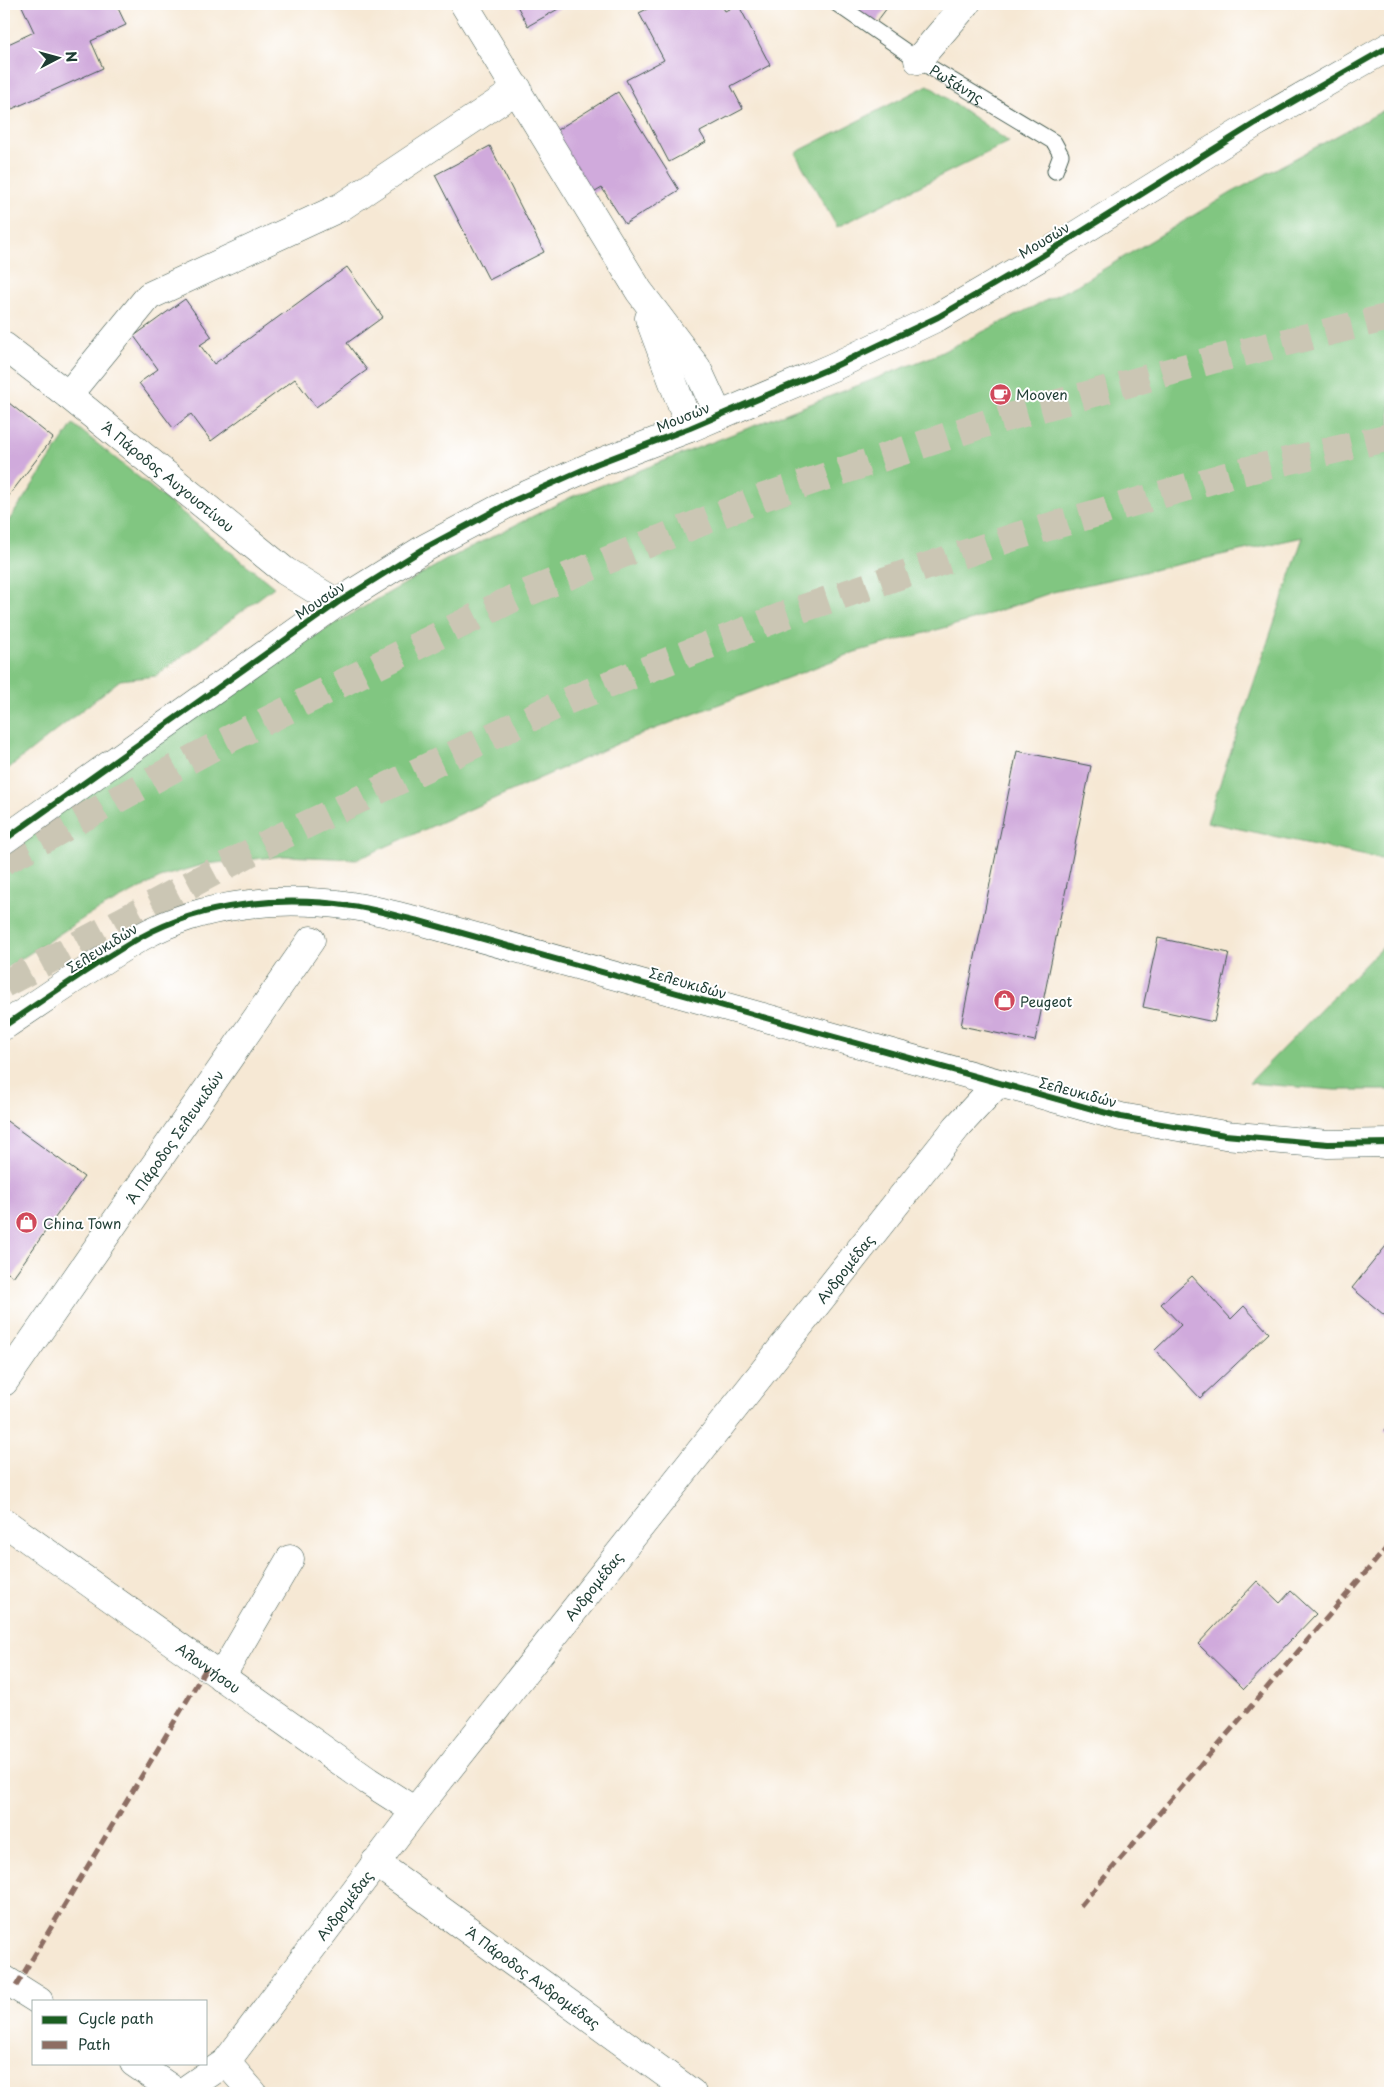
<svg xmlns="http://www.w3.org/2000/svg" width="1394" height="2097" viewBox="0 0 1394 2097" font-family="'Playpen Sans',sans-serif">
  <rect width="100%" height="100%" fill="#fff"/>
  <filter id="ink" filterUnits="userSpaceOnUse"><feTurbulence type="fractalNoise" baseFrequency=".02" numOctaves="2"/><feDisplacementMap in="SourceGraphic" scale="10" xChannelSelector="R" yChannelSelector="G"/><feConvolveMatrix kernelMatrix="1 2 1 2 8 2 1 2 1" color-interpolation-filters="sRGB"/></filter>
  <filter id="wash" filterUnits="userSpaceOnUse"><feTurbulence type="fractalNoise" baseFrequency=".0096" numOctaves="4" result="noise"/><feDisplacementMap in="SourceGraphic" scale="20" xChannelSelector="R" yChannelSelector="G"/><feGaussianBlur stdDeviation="1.12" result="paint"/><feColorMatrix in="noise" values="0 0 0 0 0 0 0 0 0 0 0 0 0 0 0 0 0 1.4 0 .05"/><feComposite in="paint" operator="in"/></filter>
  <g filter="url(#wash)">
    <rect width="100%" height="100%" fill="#f6e8d4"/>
    <path fill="#81c681" stroke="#50825a" d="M928 85 1009 142 837 227 795 153Z
      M1390 107V861L1207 822 1303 537 1053 592 966 622 855 652 626 740 358 859 284 856 206 864 164 876 87 916 4 970V859L52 818 232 690 324 630 446 560 571 497 936 355 1077 285 1231 193Z
      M73 424 274 587 156 676 120 680 4 772V528Z
      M1390 939V1090H1335L1249 1083Z"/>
    <g id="blocks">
      <path fill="#d0aadc" d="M21 4H116L126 25 91 41 103 68 12 109 4 90V46L34 32Z
        M516 4H567L528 26Z
        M657 4H721L725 11 738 4 770 65 731 86 743 109 700 132 706 142 669 162 626 80 664 60 639 13Z
        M847 4H890L875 24Z
        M618 92 679 190 625 224 602 188 590 195 552 133Z
        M490 146 544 252 489 280 435 175Z
        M347 267 383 317 347 343 367 370 316 407 295 379 211 441 191 414 173 428 139 383 158 369 134 336 185 299 212 337 200 345 214 364Z
        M4 399 53 438 4 502Z
        M1017 751 1091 766 1035 1041 961 1026Z
        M1158 938 1229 953 1214 1022 1143 1007Z
        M4 1119 84 1177 13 1277 4 1270Z
        M1390 1241V1320L1352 1288Z
        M1192 1276 1231 1319 1244 1306 1269 1333 1200 1398 1155 1350 1181 1325 1161 1304Z
        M1390 1423V1435L1384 1430Z
        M1257 1581 1280 1603 1291 1591 1316 1614 1244 1689 1198 1644Z"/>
    </g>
  </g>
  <g filter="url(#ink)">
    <use href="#blocks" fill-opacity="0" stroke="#3f574c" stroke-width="1"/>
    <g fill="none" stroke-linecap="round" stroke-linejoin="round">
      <path stroke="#cbc6b4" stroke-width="28" stroke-dasharray="28 14" stroke-linecap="butt" d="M4 861 217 745 514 598 764 497 984 424 1212 360 1390 317
        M4 984 270 842 564 702 798 610 1017 536 1240 472 1390 437"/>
      <defs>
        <g id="service">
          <path id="s1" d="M837 4 918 60 1054 142 1061 155 1055 171"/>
        </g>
        <g id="minor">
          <path d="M464 4 639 291 697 368 719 416"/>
          <path d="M918 60 966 4"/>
          <path d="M649 318 690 428"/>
          <path id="s2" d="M4 346 68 395 285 571 337 603"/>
          <path d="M68 395 149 296 341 207 518 89"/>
          <path id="s3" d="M4 1382 311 940"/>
          <path id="s4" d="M4 1522 368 1781 415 1811"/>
          <path d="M221 1677 290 1559"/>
          <path id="s5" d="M375 1862 692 2093"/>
          <path d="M4 1979 39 2001"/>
          <path d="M134 2063 178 2093"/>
        </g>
        <g id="tertiary">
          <path d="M4 1026C49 996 94 964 141 937 204 902 282 896 352 906 374 909 397 916 419 921L1121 1117 1225 1135 1328 1144 1390 1143"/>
          <path d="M226 2062 253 2093"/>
          <path id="s6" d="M181 2093 226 2062 415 1811 957 1127 997 1084"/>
        </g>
        <path id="primary" d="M4 840 337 603 425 548 513 501 596 464 690 428 833 367 938 317 1039 258 1254 124 1390 46"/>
      </defs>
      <use href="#service" stroke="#3f574c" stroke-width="17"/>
      <use href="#minor" stroke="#3f574c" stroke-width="29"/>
      <use href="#tertiary" stroke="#3f574c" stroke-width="29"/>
      <use href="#primary" stroke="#3f574c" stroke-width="29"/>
      <use href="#service" stroke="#fff" stroke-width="15"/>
      <use href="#minor" stroke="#fff" stroke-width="28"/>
      <use href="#tertiary" stroke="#fff" stroke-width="28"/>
      <use href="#primary" stroke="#fff" stroke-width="28"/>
      <path stroke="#8d6e63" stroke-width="5" stroke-dasharray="10 5" stroke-linecap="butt" d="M1080 1906 1390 1544
        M16 1986 207 1667"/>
      <defs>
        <path id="cycleway" d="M4 840 337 603 425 548 513 501 596 464 690 428 833 367 938 317 1039 258 1254 124 1390 46
          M4 1026C49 996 94 964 141 937 204 902 282 896 352 906 374 909 397 916 419 921L1121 1117 1225 1135 1328 1144 1390 1143"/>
      </defs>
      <use href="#cycleway" stroke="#fff" stroke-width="9"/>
      <use href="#cycleway" stroke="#1b5e20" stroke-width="6"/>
    </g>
  </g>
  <defs>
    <symbol id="cafe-disc" viewBox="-11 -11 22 22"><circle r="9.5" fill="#d1495b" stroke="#fff"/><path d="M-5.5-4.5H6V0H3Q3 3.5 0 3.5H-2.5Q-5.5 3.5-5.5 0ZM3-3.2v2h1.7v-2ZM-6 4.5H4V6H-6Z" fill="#fff"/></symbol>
    <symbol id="shop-disc" viewBox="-11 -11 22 22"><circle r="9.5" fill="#d1495b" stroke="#fff"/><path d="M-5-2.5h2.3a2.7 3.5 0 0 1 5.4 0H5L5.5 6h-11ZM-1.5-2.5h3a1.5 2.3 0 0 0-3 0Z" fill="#fff"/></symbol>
  </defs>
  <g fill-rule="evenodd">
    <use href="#cafe-disc" x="988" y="382" width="25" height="25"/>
    <use href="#shop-disc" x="992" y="988" width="25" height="25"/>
    <use href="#shop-disc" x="14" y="1210" width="25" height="25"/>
  </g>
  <g text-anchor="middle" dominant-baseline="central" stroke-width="4" stroke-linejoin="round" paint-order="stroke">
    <g font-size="14" fill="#1f3d34" stroke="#fff">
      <text stroke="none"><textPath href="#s1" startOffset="144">Ρωξάνης</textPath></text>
      <text transform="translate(1044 240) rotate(-31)">Μουσών</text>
      <text transform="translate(683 417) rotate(-22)">Μουσών</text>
      <text stroke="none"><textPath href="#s2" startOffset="210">Α΄ Πάροδος Αυγουστίνου</textPath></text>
      <text transform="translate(320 600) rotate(-34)">Μουσών</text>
      <text transform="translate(102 948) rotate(-32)">Σελευκιδών</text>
      <text transform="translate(688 983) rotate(16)">Σελευκιδών</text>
      <text transform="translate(1078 1092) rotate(15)">Σελευκιδών</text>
      <text stroke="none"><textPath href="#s3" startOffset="299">Α΄ Πάροδος Σελευκιδών</textPath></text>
      <text stroke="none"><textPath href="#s6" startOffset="1061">Ανδρομέδας</textPath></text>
      <text stroke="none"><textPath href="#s6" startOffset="656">Ανδρομέδας</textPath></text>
      <text stroke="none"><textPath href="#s4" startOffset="251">Αλοννήσου</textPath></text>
      <text stroke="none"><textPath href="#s6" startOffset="251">Ανδρομέδας</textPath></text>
      <text stroke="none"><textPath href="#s5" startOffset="196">Α΄ Πάροδος Ανδρομέδας</textPath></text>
    </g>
    <g font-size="14" fill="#1f3d34" stroke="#fff" text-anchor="start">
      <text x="1016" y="394">Mooven</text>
      <text x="1020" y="1001">Peugeot</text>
      <text x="43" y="1223">China Town</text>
    </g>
  </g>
  <rect width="1394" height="2097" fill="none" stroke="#fff" stroke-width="20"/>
  <rect x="32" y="2000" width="175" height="65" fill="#ffffff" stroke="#a5b1ae"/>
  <rect x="42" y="2016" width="25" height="8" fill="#1b5e20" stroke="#a5b1ae"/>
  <text x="78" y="2024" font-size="15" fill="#1f3d34">Cycle path</text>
  <rect x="42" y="2041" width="25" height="8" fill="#8d6e63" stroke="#a5b1ae"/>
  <text x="78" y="2050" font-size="15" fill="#1f3d34">Path</text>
  <g transform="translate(58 58) rotate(84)" stroke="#ffffff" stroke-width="4" paint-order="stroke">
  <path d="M0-4L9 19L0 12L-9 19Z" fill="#1f3d34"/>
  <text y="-8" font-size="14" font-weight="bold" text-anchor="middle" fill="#1f3d34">N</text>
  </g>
</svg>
